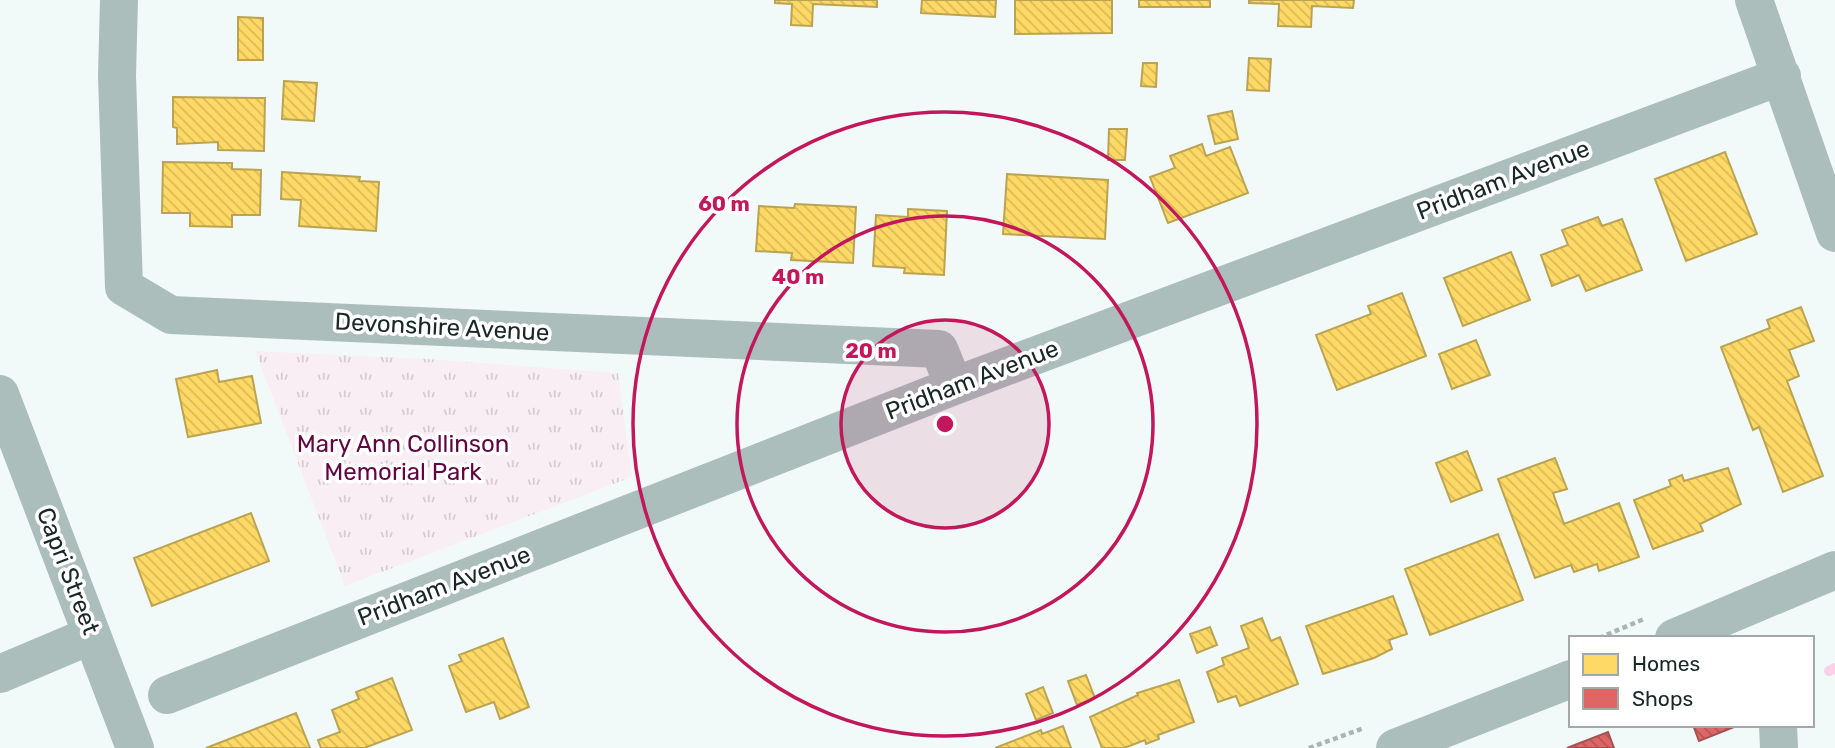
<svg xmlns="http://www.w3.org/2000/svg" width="1835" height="748" viewBox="0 0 1835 748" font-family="Rubik,sans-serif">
  <defs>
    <pattern id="park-tufts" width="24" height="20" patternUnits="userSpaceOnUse" patternTransform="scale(1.75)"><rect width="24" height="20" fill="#f9eef4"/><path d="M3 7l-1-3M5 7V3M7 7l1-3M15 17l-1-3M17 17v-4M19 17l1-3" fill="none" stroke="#d5ccd1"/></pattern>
    <pattern id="homes-back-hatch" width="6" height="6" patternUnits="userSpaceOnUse" patternTransform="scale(1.75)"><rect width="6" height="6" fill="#ffd966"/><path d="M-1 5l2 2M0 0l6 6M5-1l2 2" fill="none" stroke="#daba58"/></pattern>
    <pattern id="shops-back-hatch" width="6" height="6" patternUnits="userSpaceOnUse" patternTransform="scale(1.75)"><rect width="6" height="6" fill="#e06666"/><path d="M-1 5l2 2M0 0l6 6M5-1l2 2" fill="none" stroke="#b55454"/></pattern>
  </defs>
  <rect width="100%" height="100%" fill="#f2faf9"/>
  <path fill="url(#park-tufts)" d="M255 351 427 359 618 373 632 477 345 586Z"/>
  <path fill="url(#homes-back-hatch)" stroke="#baa452" stroke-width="2" d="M775 0H877V7L813 4 812 26 791 25 792 4 775 3Z
    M922 0H996L995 17 921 13Z
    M1015 0H1112V33L1015 34Z
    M1139 0H1210V7H1139Z
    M1249 0H1354L1353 8 1312 6 1311 27 1278 26 1279 4 1249 3Z
    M238 17 263 18V60H238Z
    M1249 58 1271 59 1269 91 1247 90Z
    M1143 63H1157L1156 87 1141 86Z
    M284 81 317 83 314 121 282 119Z
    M173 97 265 98 264 151 218 150V142L177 144V128L173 127Z
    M1232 111 1238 139 1215 144 1208 116Z
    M1109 129H1127L1125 160H1108Z
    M1202 144 1206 156 1230 147 1248 193 1168 223 1150 177 1175 168 1170 156Z
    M1725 152 1757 234 1686 261 1655 179Z
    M163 162 232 163V169L261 170 260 215H232V227L190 226V213H162Z
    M282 172 360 177 359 181 379 182 376 231 299 226 301 200 281 199Z
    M1007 174 1108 180 1105 239 1003 234Z
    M795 204 856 207 853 263 791 260 792 253 756 251 759 206 794 208Z
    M908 209 947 211 944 275 904 273 905 268 873 266 876 215 908 217Z
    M1598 217 1602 226 1622 219 1642 270 1586 291 1579 275 1552 286 1541 255 1568 245 1562 230Z
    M1511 252 1530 300 1463 326 1444 278Z
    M1402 293 1426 356 1337 390 1316 335 1371 314 1368 306Z
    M1801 307 1814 341 1789 350 1799 376 1787 381 1823 476 1783 492 1759 427 1753 430 1721 347 1770 328 1767 320Z
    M1476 340 1490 375 1452 389 1439 354Z
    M217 370 219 382 252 376 261 423 188 437 176 379Z
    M1467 451 1482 490 1451 502 1436 463Z
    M1555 458 1567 489 1553 493 1564 524 1619 503 1639 557 1599 571 1597 564 1574 572 1571 565 1535 578 1498 479Z
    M1728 468 1741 504 1700 524 1703 531 1653 549 1634 500 1671 486 1669 480 1682 475 1684 481Z
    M251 513 269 561 152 606 134 558Z
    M1498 534 1523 600 1430 635 1405 569Z
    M1393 596 1407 634 1389 640 1392 649 1374 658 1323 674 1306 626Z
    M1262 618 1271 641 1280 637 1298 684 1240 706 1236 696 1218 702 1207 672 1224 665 1222 658 1249 648 1241 626Z
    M1210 627 1217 645 1197 653 1190 634Z
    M503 638 529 707 500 719 494 702 466 712 449 666 462 661 459 655Z
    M1086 675 1095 698 1077 705 1068 681Z
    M392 678 412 730 364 748H321L318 740 340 732 332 710 359 699 356 692Z
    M1179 680 1194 722 1158 735 1159 739 1146 744 1145 740 1124 748H1102L1090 717 1138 695 1137 693Z
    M1043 687 1053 713 1036 720 1026 694Z
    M296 713 310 748H206Z
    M1063 726 1071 748H995L1041 730 1042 734Z"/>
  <path fill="url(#shops-back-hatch)" stroke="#a45352" stroke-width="2" d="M1693 725H1739L1699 741Z
    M1608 732 1614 748H1567Z"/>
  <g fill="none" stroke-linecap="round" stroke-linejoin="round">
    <path stroke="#fbd1e7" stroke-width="10" d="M1829 671 1835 668"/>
    <path stroke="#a7b6b4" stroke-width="4.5" stroke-dasharray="5 3.5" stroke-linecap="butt" d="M1599 638 1644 619
      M1309 748 1364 728"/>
    <path stroke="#abbebc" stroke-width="38" d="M119 0 117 76 124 287 171 315 939 349 954 386
      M1754 0 1835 233
      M0 394 135 748
      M1674 638 1835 570
      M0 674 92 635
      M167 695 954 386 1782 76
      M1778 725 1779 748
      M1395 748 1571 679"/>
  </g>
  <circle cx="945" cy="424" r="104" fill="#c2185b" fill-opacity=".12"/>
  <g fill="none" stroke="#c2185b" stroke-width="3.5">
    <circle cx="945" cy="424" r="104"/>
    <circle cx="945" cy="424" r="208"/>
    <circle cx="945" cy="424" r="312"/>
  </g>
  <g text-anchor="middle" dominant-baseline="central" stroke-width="7" stroke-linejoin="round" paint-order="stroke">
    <g font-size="24" fill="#192725" stroke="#fff">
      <text transform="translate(1503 180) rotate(-21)">Pridham Avenue</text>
      <text transform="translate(442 327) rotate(3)">Devonshire Avenue</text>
      <text transform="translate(972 380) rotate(-21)">Pridham Avenue</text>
      <text transform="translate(68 571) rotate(69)">Capri Street</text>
      <text transform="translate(444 586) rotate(-21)">Pridham Avenue</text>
    </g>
    <g font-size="24" fill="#620642" stroke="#fff">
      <text x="403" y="444">Mary Ann Collinson<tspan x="403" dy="28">Memorial Park</tspan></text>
    </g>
  </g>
  <circle cx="945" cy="424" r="10" fill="#c2185b" stroke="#fff" stroke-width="3.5"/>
  <g font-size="21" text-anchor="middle" font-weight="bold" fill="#c2185b" stroke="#fff" stroke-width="7" stroke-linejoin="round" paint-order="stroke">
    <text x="724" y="211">60 m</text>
    <text x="798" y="284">40 m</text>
    <text x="871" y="358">20 m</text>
  </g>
  <rect x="1569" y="636" width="245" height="91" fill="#ffffff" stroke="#a3a9a8" stroke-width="2"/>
  <rect x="1583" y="654" width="35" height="21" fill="#ffd966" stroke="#a3a9a8" stroke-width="2"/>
  <text x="1632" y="671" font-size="21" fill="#192725">Homes</text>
  <rect x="1583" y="688" width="35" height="21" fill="#e06666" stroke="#a3a9a8" stroke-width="2"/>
  <text x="1632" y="706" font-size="21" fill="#192725">Shops</text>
</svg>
